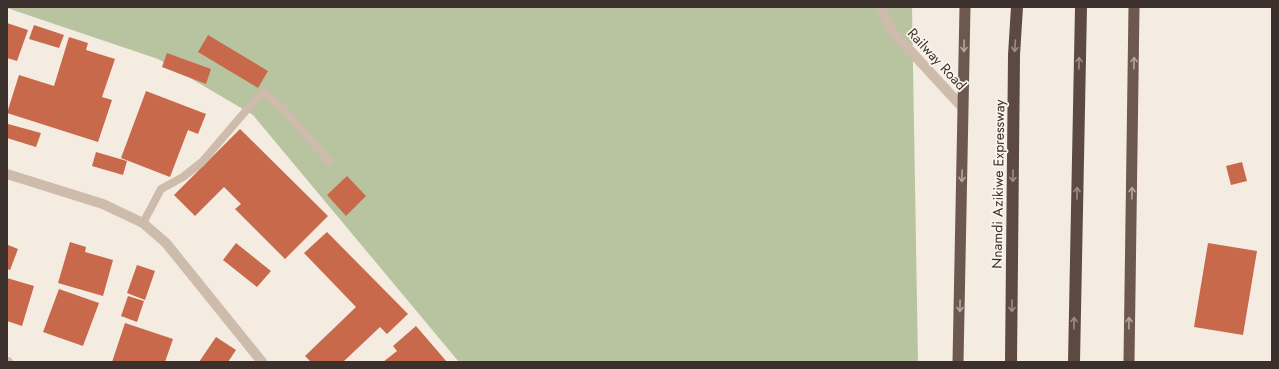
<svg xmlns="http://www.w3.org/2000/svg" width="1279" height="369" viewBox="0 0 1279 369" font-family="Jost,sans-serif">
  <rect width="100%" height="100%" fill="#f4ebe1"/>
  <path fill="#b8c4a0" d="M7 7H912L918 362H459L253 115 158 59 7 8Z"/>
  <path fill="#c8694b" d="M7 23 28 30 17 61 7 58Z
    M34 25 64 35 59 48 29 39Z
    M208 35 268 71 258 88 198 52Z
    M69 37 88 43 86 50 115 59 102 97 112 100 98 142 7 113 19 75 54 86Z
    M167 53 211 69 206 84 162 67Z
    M146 91 206 114 198 134 188 130 170 177 121 158Z
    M8 124 41 133 36 147 7 138Z
    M240 129 328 216 285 259 235 209 241 204 224 187 195 216 174 195Z
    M96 152 127 161 123 175 92 166Z
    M1242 162 1247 181 1231 185 1226 166Z
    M347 176 366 196 346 216 327 195Z
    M327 232 408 314 387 334 380 327 343 362H311L305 356 356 307 304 253Z
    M70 242 86 247 85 252 113 260 103 296 58 283Z
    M236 243 271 271 257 287 223 260Z
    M1208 243 1257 251 1243 335 1194 327Z
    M8 245 18 249 10 270 7 269Z
    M137 265 155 271 145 300 127 293Z
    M7 278 34 286 22 326 7 321Z
    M59 289 99 303 83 346 43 332Z
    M128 296 144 301 137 322 121 316Z
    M125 323 173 339 165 362H112Z
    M416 326 447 362H383L397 351 393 346Z
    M216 337 236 350 228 362H199Z"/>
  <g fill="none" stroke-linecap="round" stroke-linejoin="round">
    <path stroke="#cdbbac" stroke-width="8" d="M143 223 161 189 183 177 202 162 255 100 264 92 283 109 329 161"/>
    <path stroke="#cdbbac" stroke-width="10" d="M881 7 893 32 963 108
      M7 174 103 204 143 223 166 243 262 362
      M7 362H8"/>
    <path stroke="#6c584f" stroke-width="11" d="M958 362 965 7
      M1129 362 1134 7"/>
    <path stroke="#5c4a42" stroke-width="12" d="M1011 362 1014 55 1017 7
      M1074 362 1081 7"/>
  </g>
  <defs><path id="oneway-shaft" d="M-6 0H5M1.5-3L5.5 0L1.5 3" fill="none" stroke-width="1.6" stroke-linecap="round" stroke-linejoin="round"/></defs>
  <g stroke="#b4a69e">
    <use href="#oneway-shaft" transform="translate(964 46) rotate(91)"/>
    <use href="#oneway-shaft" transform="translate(1134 63) rotate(-89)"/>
    <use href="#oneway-shaft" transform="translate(962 176) rotate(91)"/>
    <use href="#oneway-shaft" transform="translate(1132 193) rotate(-89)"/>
    <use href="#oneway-shaft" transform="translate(960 306) rotate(91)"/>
    <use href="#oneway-shaft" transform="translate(1129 323) rotate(-89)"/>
  </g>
  <g stroke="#9c8e87">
    <use href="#oneway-shaft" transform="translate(1015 46) rotate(94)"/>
    <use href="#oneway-shaft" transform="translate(1079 63) rotate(-89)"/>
    <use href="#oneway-shaft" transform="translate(1013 176) rotate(91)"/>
    <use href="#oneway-shaft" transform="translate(1077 193) rotate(-89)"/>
    <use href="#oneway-shaft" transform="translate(1012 306) rotate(91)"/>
    <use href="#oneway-shaft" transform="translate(1074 323) rotate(-89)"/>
  </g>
  <g text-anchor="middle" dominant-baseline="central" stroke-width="3.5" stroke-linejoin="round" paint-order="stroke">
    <g font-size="14" fill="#3b302b" stroke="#fbf5ee">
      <text transform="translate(937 59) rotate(47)">Railway Road</text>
      <text transform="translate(998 184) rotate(-89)">Nnamdi Azikiwe Expressway</text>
    </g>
  </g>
  <rect width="1279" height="369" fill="none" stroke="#3b302b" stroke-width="16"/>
</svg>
